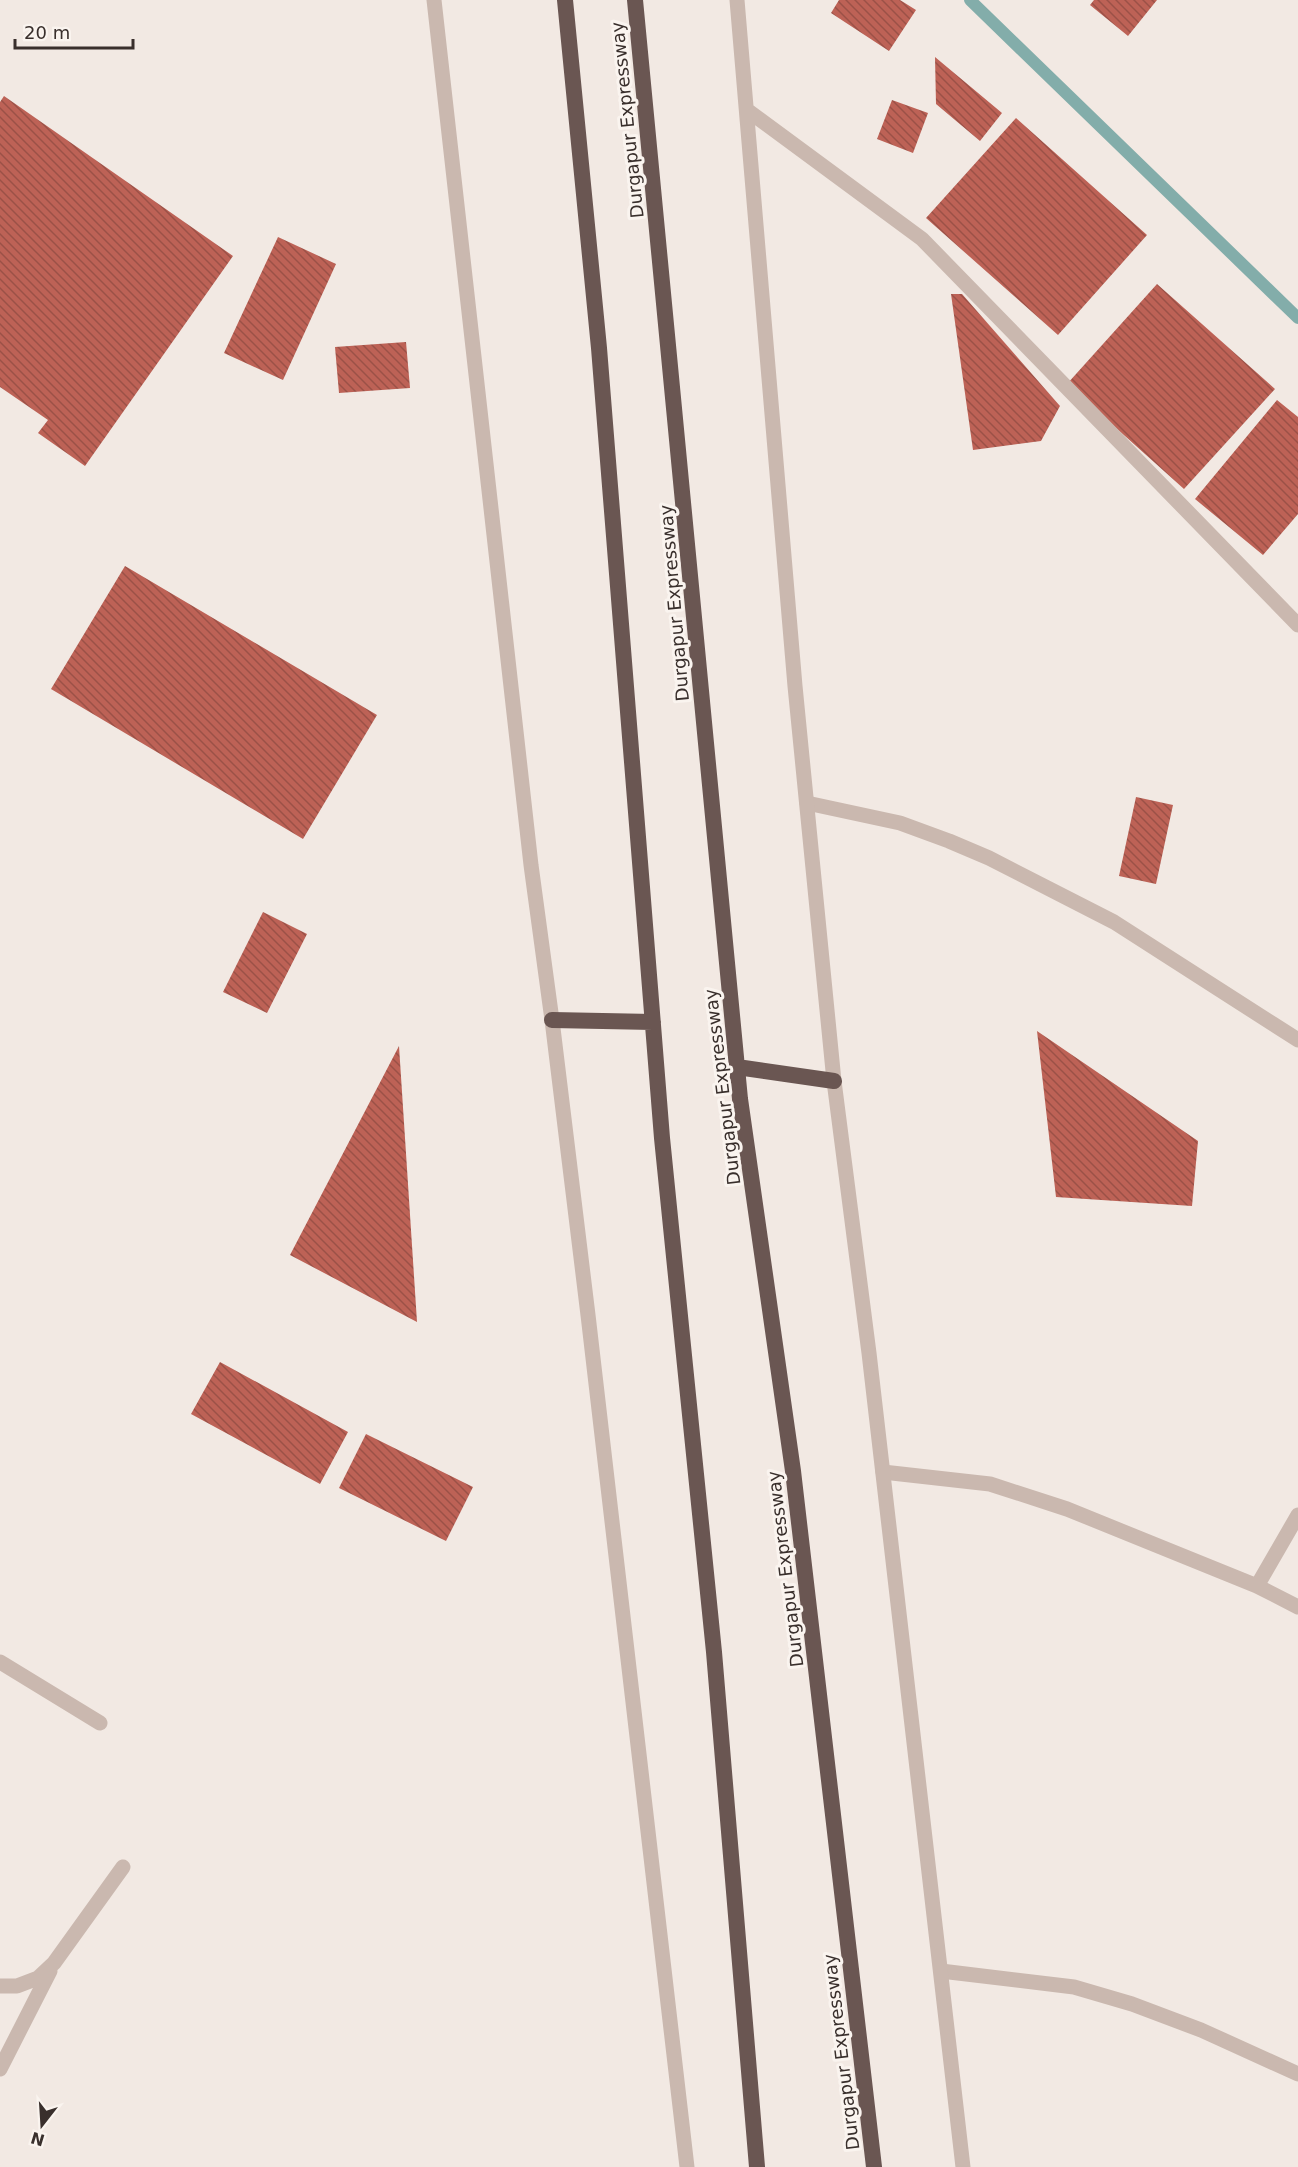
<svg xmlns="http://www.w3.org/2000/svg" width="1298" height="2167" viewBox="0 0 1298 2167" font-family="'DejaVu Sans',sans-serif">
  <defs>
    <pattern id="building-back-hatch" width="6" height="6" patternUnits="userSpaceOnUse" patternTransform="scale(1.5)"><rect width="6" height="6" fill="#bd6256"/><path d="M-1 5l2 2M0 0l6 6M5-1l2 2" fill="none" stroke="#9b5147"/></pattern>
  </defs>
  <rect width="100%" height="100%" fill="#f2e9e3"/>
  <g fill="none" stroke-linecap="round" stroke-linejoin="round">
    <path stroke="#83adaa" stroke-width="12" d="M970 0 1298 318"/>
  </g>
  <path fill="url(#building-back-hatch)" d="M839 0H900L916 10 889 51 831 13Z
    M1094 0H1157L1128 36 1090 5Z
    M935 57 1002 113 980 141 936 104Z
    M4 96 233 256 85 466 38 433 48 420 0 387V102Z
    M892 100 928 113 913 153 877 139Z
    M1016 118 1147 235 1058 335 926 218Z
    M278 237 336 264 283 380 224 353Z
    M1157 284 1275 389 1184 489 1067 384Z
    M951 294H962L1060 406 1041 441 973 450Z
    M406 342 410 388 339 393 335 347Z
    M1277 400 1298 417V514L1263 555 1195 499Z
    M125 566 377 715 303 839 51 689Z
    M1136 797 1173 805 1156 884 1119 876Z
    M263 912 307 934 267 1013 223 992Z
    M1037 1031 1198 1141 1192 1206 1056 1197Z
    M399 1046 417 1322 290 1255Z
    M220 1362 348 1432 320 1484 191 1414Z
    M366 1434 473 1487 446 1541 339 1488Z"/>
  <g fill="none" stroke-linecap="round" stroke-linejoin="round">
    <path stroke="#cab8af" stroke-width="15" d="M807 803 900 823 949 841 989 858 1114 922 1298 1040"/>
    <path stroke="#cab8af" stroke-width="15" d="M883 1472 990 1484 1067 1509 1257 1586 1298 1607
      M1257 1586 1298 1515
      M0 1662 100 1723
      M941 1971 1074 1987 1132 2004 1201 2030 1298 2074
      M0 1986H17L38 1978 54 1963 123 1867
      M0 2069 50 1971"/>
    <path stroke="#cab8af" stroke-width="15" d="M434 0 531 865 552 1020 588 1315 687 2167
      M737 0 795 686 834 1081 869 1353 963 2167
      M747 110 922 239 1298 625"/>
    <path stroke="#6a5652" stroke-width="16" d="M565 0 599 348 662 1138 714 1652 757 2167
      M635 0 740 1099 793 1471 874 2167
      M552 1020 653 1022
      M737 1067 834 1081"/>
  </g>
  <g text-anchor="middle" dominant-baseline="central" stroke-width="6" stroke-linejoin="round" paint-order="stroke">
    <g font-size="18" fill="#392f2c" stroke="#faf4ef">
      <text transform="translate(627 120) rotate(-96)">Durgapur Expressway</text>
      <text transform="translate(674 603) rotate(-95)">Durgapur Expressway</text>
      <text transform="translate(722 1087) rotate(-97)">Durgapur Expressway</text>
      <text transform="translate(785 1569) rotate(-97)">Durgapur Expressway</text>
      <text transform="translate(841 2052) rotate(-97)">Durgapur Expressway</text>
    </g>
  </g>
  <g transform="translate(42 2125) rotate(197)" stroke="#faf4ef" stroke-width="4.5" paint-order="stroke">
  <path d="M0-4.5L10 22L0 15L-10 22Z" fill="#392f2c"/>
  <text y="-9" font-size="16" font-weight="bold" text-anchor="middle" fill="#392f2c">N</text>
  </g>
  <path d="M15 39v9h118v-9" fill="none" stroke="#392f2c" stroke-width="3"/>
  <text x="24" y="39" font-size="18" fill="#392f2c" stroke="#faf4ef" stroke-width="4.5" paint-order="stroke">20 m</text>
</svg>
